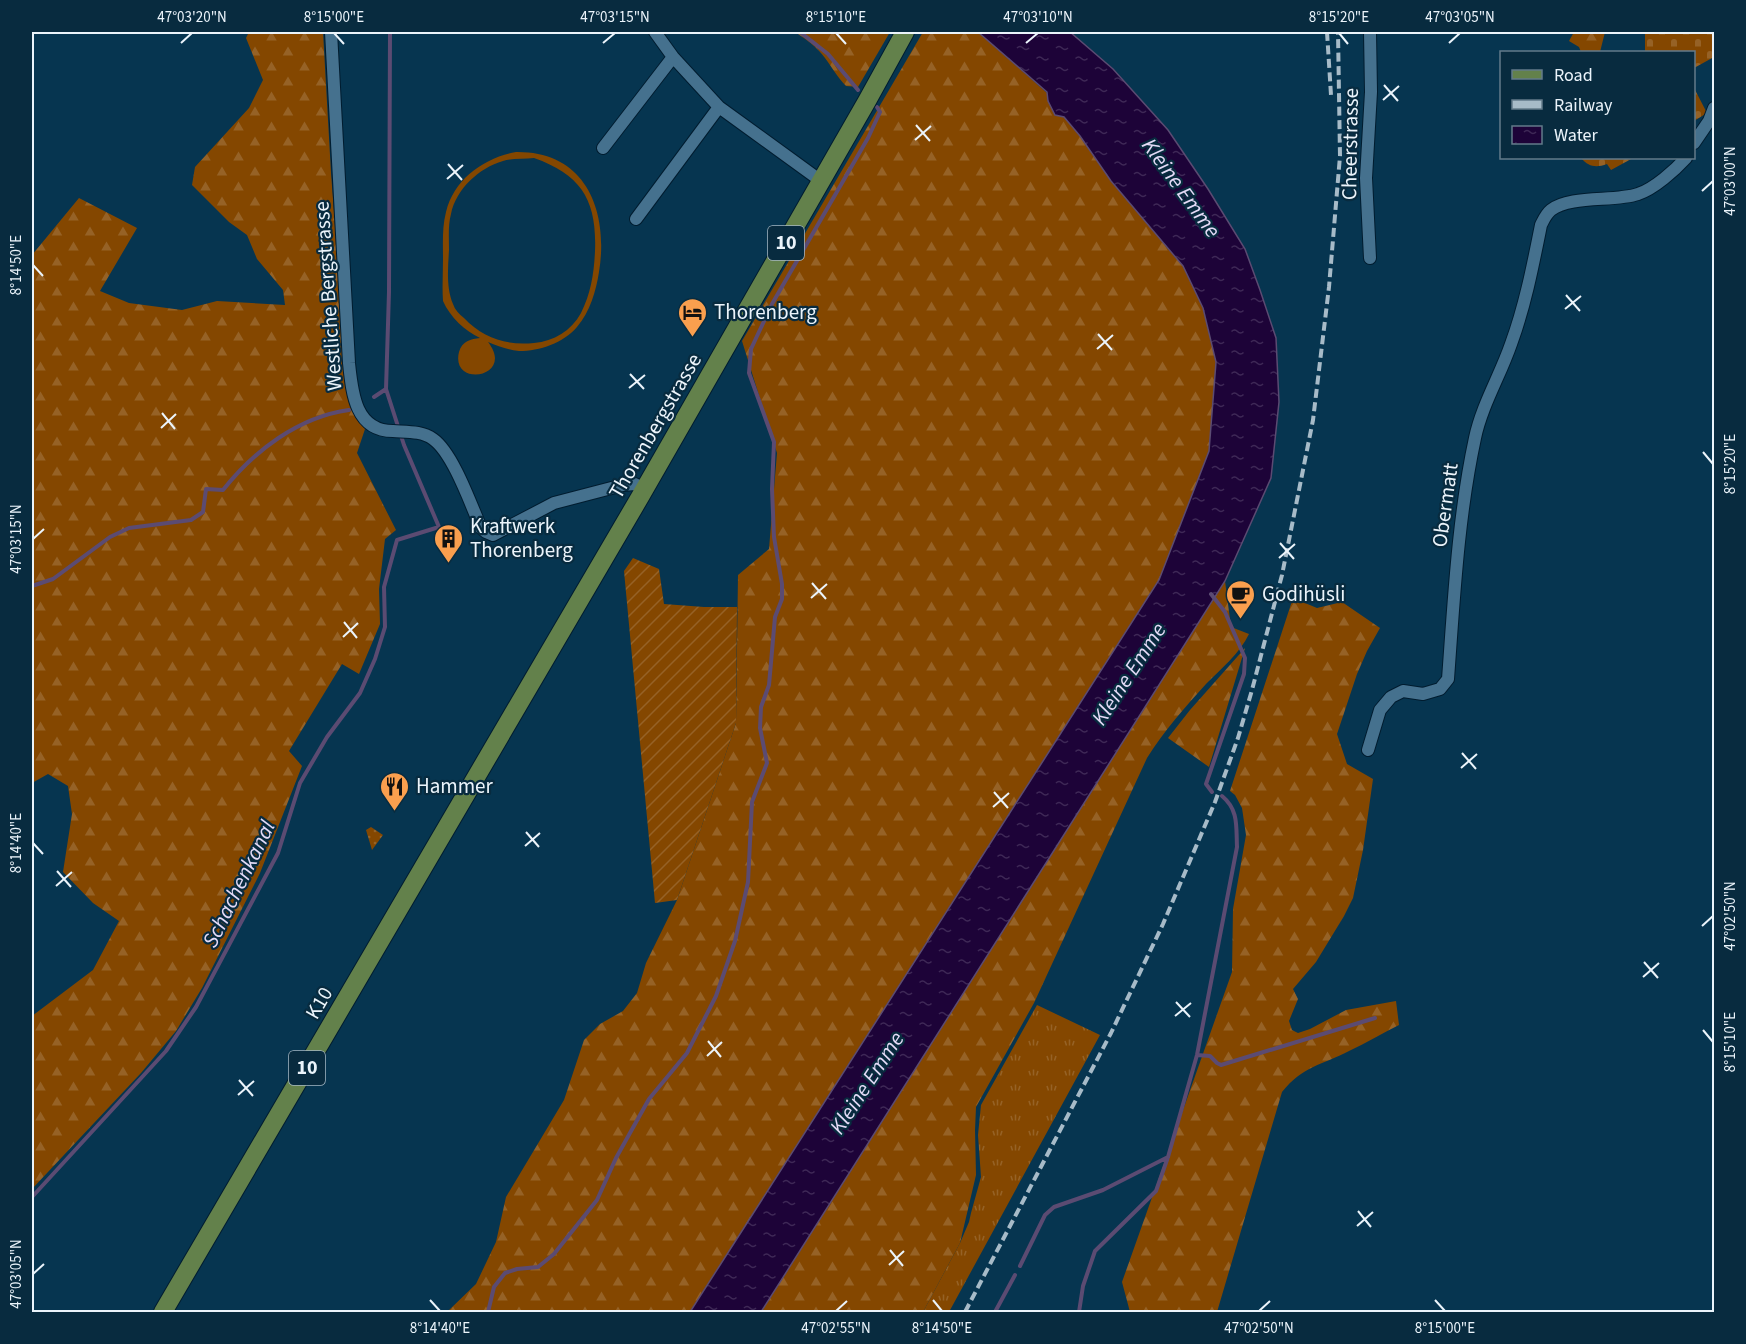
<svg xmlns="http://www.w3.org/2000/svg" width="1746" height="1344" viewBox="0 0 1746 1344" font-family="'Source Sans 3',sans-serif">
  <defs>
    <pattern id="grass-tufts" width="24" height="20" patternUnits="userSpaceOnUse" patternTransform="scale(1.5)"><rect width="24" height="20" fill="#844700"/><path d="M3 7l-1-3M5 7V3M7 7l1-3M15 17l-1-3M17 17v-4M19 17l1-3" fill="none" stroke="#966226"/></pattern>
    <pattern id="forest-firs" width="22" height="20" patternUnits="userSpaceOnUse" patternTransform="scale(1.5)"><rect width="22" height="20" fill="#844700"/><path d="M5 1l3.5 6h-7zM16 11l3.5 6h-7z" fill="#966226"/></pattern>
    <pattern id="cemetery-stones" width="16" height="16" patternUnits="userSpaceOnUse" patternTransform="scale(1.5)"><rect width="16" height="16" fill="#844700"/><path d="M2 7V4a2 2 0 0 1 4 0v3zM10 15v-3a2 2 0 0 1 4 0v3z" fill="#966226"/></pattern>
    <pattern id="park-dots" width="8" height="8" patternUnits="userSpaceOnUse" patternTransform="scale(1.5)"><rect width="8" height="8" fill="#844700"/><path d="M2 2h.1M6 6h.1" fill="none" stroke="#966226" stroke-width="1.8" stroke-linecap="round"/></pattern>
    <pattern id="garden-furrows" width="10" height="10" patternUnits="userSpaceOnUse" patternTransform="scale(1.5)"><rect width="10" height="10" fill="#844700"/><path d="M-1 1l2-2M0 10L10 0M9 11l2-2" fill="none" stroke="#966226"/></pattern>
    <pattern id="water-ripples" width="26" height="14" patternUnits="userSpaceOnUse" patternTransform="scale(1.5)"><rect width="26" height="14" fill="#1d0338"/><path d="M2 4q2-2 4 0t4 0M15 11q2-2 4 0t4 0" fill="none" stroke="#3e2856"/></pattern>
  </defs>
  <rect width="100%" height="100%" fill="#063550"/>
  <path fill="url(#grass-tufts)" d="M1037 1005 1100 1035 949 1312H923L960 1243 969 1222 971 1213 981 1177 978 1135 981 1105Z"/>
  <path fill="url(#forest-firs)" d="M249 32H323L331 173 348 398 365 429 357 453 396 530 385 539 379 589 380 624 359 674 342 664 289 751 302 766 260 873 202 988 176 1031 141 1073 32 1189V1016L93 970 119 921 93 903 63 872 72 814 68 786 48 774 32 783V255L79 198 137 228 100 291 129 303 182 310 217 301 285 305 283 290 257 259 247 235 229 222 192 185 195 167 249 108 263 80 246 38Z
    M795 32H890L858 87 846 86C837 77 832 67 825 58 817 47 806 39 795 32Z
    M923 32H978L1047 93 1048 101 1055 115 1064 117 1080 136 1111 181 1183 266 1203 308 1216 362 1209 451 1159 580 690 1312H447L476 1284 496 1242 506 1197 564 1100 584 1040 600 1024 623 1011 637 993 646 963 677 900 736 723 738 575 769 549 777 453 742 341Z
    M1574 32H1605L1600 52H1581L1579 47 1569 41Z
    M1225 581 1231 627 1249 634C1240 653 1221 669 1206 684 1185 707 1164 731 1147 758L1034 1003 976 1107 975 1130 976 1175 960 1243 923 1312H761Z
    M1293 598 1317 608 1342 602 1380 628 1367 651 1357 674 1337 734 1347 764 1373 779 1363 850 1353 898 1344 916 1316 962 1293 989 1298 999 1289 1021 1292 1030 1298 1033 1310 1029 1346 1010 1396 1001 1399 1025C1383 1033 1366 1043 1349 1051 1322 1065 1303 1066 1282 1092L1217 1312H1130L1122 1282 1232 972 1233 909 1246 835 1242 808 1235 795 1230 791Z
    M1245 648 1209 767 1168 738 1190 710Z"/>
  <path fill="url(#cemetery-stones)" d="M1645 32H1714V57L1694 68V52H1645Z
    M1694 88 1707 113 1694 121Z
    M1581 158H1633L1611 170 1607 164C1596 168 1589 167 1581 158Z"/>
  <path fill="url(#park-dots)" d="M371 827 383 835 372 850 366 830Z"/>
  <path fill="url(#garden-furrows)" d="M633 558 659 569 664 604 704 607H737L736 723 677 900 655 903 624 571Z"/>
  <path fill="#844700" fill-rule="evenodd" d="M516 152C586 151 609 211 599 272 596 291 590 312 577 327 563 343 540 351 519 351 508 350 498 346 488 342 516 378 450 388 459 352 462 341 471 339 480 338 465 331 450 317 443 301 442 287 443 273 443 259 443 244 442 227 446 212 454 179 484 158 516 152ZM534 158C582 175 597 201 595 251 594 273 591 293 581 313 571 331 554 341 534 343 507 346 483 338 464 318 459 314 455 310 453 304 446 287 448 268 449 250 449 238 448 225 451 214 456 189 479 168 503 161 513 158 524 159 534 158Z"/>
  <path fill="url(#water-ripples)" stroke="#5b4b72" stroke-width="1.5" d="M978 32H1070L1113 69 1168 130 1208 189 1245 249 1260 290 1276 338 1279 402 1271 478 1225 581 761 1312H690L1159 580 1209 451 1216 362 1203 308 1183 266 1111 181 1080 136 1064 117 1055 115 1048 101 1047 92Z"/>
  <g fill="none" stroke-linecap="round" stroke-linejoin="round">
    <path stroke="#5b4b72" stroke-width="4" d="M800 32 828 54 858 90
      M374 397 386 389
      M32 586 53 579 110 537 129 528 191 520 203 512 206 489 223 490C254 451 298 417 349 410
      M1211 594 1225 612 1245 658 1244 674 1206 784 1212 792
      M1197 1055 1210 1056 1217 1063 1221 1065 1375 1018
      M32 1197 166 1051 196 1007 278 853 300 783 327 737 360 693 375 659 385 627 384 587 397 540 439 527 404 445 386 389 389 292 390 32
      M1020 1266 1045 1215 1054 1207 1103 1190 1168 1157
      M488 1312 494 1287 505 1273 517 1269 538 1267 554 1254 597 1200 616 1158 649 1099 687 1053 716 996 735 941 748 882 752 802 767 763 760 728 761 707 769 685 775 617 782 599V584L774 537 772 489 774 442 749 373 751 349 772 304 868 138 880 112 877 107
      M995 1312 1015 1275
      M1079 1312 1083 1286 1095 1251 1156 1191 1168 1157 1197 1055 1237 847C1236 827 1239 810 1222 796"/>
    <defs>
      <path id="street" d="M331 32 349 363C352 392 355 431 393 431 407 432 422 431 433 439 453 453 471 505 481 528L486 532 493 535 554 503 623 485 635 484 645 489
        M655 32 673 57 719 107 821 181
        M1370 32 1371 92 1366 178 1370 258
        M1694 143 1709 121 1714 108
        M603 148 673 57
        M636 219 719 107
        M1368 750 1380 710 1391 697 1403 691 1423 694 1440 689 1448 679C1454 598 1458 517 1475 438 1482 405 1500 376 1511 344 1525 306 1533 265 1541 225 1544 219 1546 214 1551 210 1570 195 1615 202 1638 194 1654 189 1675 170 1686 158"/>
      <path id="primary" d="M163 1312 640 497 867 101 905 32"/>
    </defs>
    <use href="#street" stroke="#001c2f" stroke-width="14"/>
    <use href="#primary" stroke="#001c2f" stroke-width="20"/>
    <use href="#street" stroke="#45718e" stroke-width="12"/>
    <use href="#primary" stroke="#63814b" stroke-width="18"/>
    <path stroke="#a7bbc8" stroke-width="4" stroke-dasharray="9 4.5" stroke-linecap="butt" d="M1327 32 1331 95
      M965 1312 1111 1033 1163 924 1215 802 1238 738 1252 690 1282 575 1313 420 1329 287 1340 156 1338 32"/>
  </g>
  <path fill="none" stroke="#ebf4fb" stroke-width="2" d="M334 33 344 44M836 33 846 44M1339 33 1348 44M181 43 192 33M603 43 615 33M1026 43 1038 33M1449 43 1460 33M1384 85 1398 101M1383 100 1399 86M916 125 930 141M915 140 931 126M448 164 462 180M447 179 463 165M1702 191 1713 181M33 265 43 276M1566 295 1580 311M1565 309 1581 296M1098 334 1112 350M1097 349 1113 335M630 374 644 389M629 388 645 375M162 413 175 429M161 428 176 414M1703 452 1713 464M33 539 44 529M1280 543 1294 559M1279 558 1295 544M812 583 826 599M811 598 827 584M344 622 357 638M343 637 358 623M1462 753 1476 769M1461 768 1477 754M994 792 1008 808M993 807 1009 793M526 832 539 847M33 843 43 854M525 846 540 833M57 871 71 887M56 886 72 872M1702 926 1713 916M1644 962 1658 978M1643 977 1659 963M1176 1002 1190 1017M1175 1016 1191 1003M1703 1030 1713 1042M708 1041 721 1057M707 1056 722 1042M239 1080 253 1096M238 1095 254 1081M1358 1211 1371 1227M1357 1226 1373 1212M890 1250 903 1266M889 1265 904 1251M33 1274 44 1264M430 1300 440 1311M933 1300 942 1311M1435 1300 1445 1311M836 1311 847 1301M1259 1311 1270 1301"/>
  <defs>
    <symbol id="hotel-pin" viewBox="-11 -11 22 30"><path d="M0 17L-7.5 6A9.5 9.5 0 1 1 7.5 6Z" fill="#fa9f4e" stroke="#082b3f"/><path d="M-6-4.5h1.5V1H6V5H4.5V3h-9V5H-6ZM-4 0a1.8 1.8 0 1 1 3.6 0ZM.5 0V-2.5h3Q6-2.5 6 0Z" fill="#111"/></symbol>
    <symbol id="building-pin" viewBox="-11 -11 22 30"><path d="M0 17L-7.5 6A9.5 9.5 0 1 1 7.5 6Z" fill="#fa9f4e" stroke="#082b3f"/><path d="M-4-6H4V6H1V3H-1V6H-4ZM-2.5-4.3h1.7v1.8h-1.7ZM.8-4.3h1.7v1.8H.8ZM-2.5-1h1.7V.8h-1.7ZM.8-1h1.7V.8H.8Z" fill="#111"/></symbol>
    <symbol id="cafe-pin" viewBox="-11 -11 22 30"><path d="M0 17L-7.5 6A9.5 9.5 0 1 1 7.5 6Z" fill="#fa9f4e" stroke="#082b3f"/><path d="M-5.5-4.5H6V0H3Q3 3.5 0 3.5H-2.5Q-5.5 3.5-5.5 0ZM3-3.2v2h1.7v-2ZM-6 4.5H4V6H-6Z" fill="#111"/></symbol>
    <symbol id="restaurant-pin" viewBox="-11 -11 22 30"><path d="M0 17L-7.5 6A9.5 9.5 0 1 1 7.5 6Z" fill="#fa9f4e" stroke="#082b3f"/><path d="M-5-6h1v4h1v-4h1v4h1v-4h1v5L-1.5 .5V6h-2V.5L-5-1ZM5-6V6H3V1.5H1.5Q1.5-4 5-6Z" fill="#111"/></symbol>
  </defs>
  <g fill-rule="evenodd">
    <use href="#hotel-pin" x="676" y="296" width="33" height="45"/>
    <use href="#building-pin" x="432" y="522" width="33" height="45"/>
    <use href="#cafe-pin" x="1224" y="578" width="33" height="45"/>
    <use href="#restaurant-pin" x="378" y="770" width="33" height="45"/>
  </g>
  <g text-anchor="middle" dominant-baseline="central" stroke-width="4.5" stroke-linejoin="round" paint-order="stroke">
    <g fill="#082b3f" stroke="#a7b8c3" stroke-width="1.5">
      <rect x="768" y="226" width="36" height="34" rx="4.5"/>
      <rect x="289" y="1051" width="36" height="34" rx="4.5"/>
    </g>
    <g font-size="20" font-weight="bold" fill="#ebf4fb">
      <text x="786" y="243">10</text>
      <text x="307" y="1068">10</text>
    </g>
    <g font-size="21" fill="#ebf4fb" stroke="#082b3f">
      <text transform="translate(1350 144) rotate(-89)">Cheerstrasse</text>
      <text transform="translate(328 296) rotate(-94)">Westliche Bergstrasse</text>
      <text transform="translate(655 426) rotate(-60)">Thorenbergstrasse</text>
      <text transform="translate(1445 505) rotate(-82)">Obermatt</text>
      <text transform="translate(319 1003) rotate(-60)">K10</text>
    </g>
    <g font-size="21" fill="#ebf4fb" stroke="#082b3f" text-anchor="start">
      <text x="714" y="312">Thorenberg</text>
      <text x="470" y="526">Kraftwerk<tspan x="470" dy="24">Thorenberg</tspan></text>
      <text x="1262" y="594">Godihüsli</text>
      <text x="416" y="786">Hammer</text>
    </g>
    <g font-size="22" font-style="italic" fill="#e4dbf7" stroke="#082b3f">
      <text transform="translate(1181 188) rotate(54)">Kleine Emme</text>
      <text transform="translate(1129 674) rotate(-57)">Kleine Emme</text>
      <text transform="translate(239 884) rotate(-64)">Schachenkanal</text>
      <text transform="translate(867 1083) rotate(-57)">Kleine Emme</text>
    </g>
  </g>
  <rect width="1746" height="1344" fill="none" stroke="#082b3f" stroke-width="66"/>
  <rect x="1500" y="51" width="195" height="108" fill="#082b3f" stroke="#637b8a" stroke-width="1.5"/>
  <rect x="1512" y="70" width="30" height="9" fill="#63814b" stroke="#637b8a" stroke-width="1.5"/>
  <text x="1554" y="81" font-size="18" fill="#ebf4fb">Road</text>
  <rect x="1512" y="100" width="30" height="9" fill="#a7bbc8" stroke="#637b8a" stroke-width="1.5"/>
  <text x="1554" y="111" font-size="18" fill="#ebf4fb">Railway</text>
  <rect x="1512" y="126" width="30" height="18" fill="url(#water-ripples)" stroke="#637b8a" stroke-width="1.5"/>
  <text x="1554" y="141" font-size="18" fill="#ebf4fb">Water</text>
  <rect x="33" y="33" width="1680" height="1278" fill="none" stroke="#ebf4fb" stroke-width="2"/>
  <g font-size="15" text-anchor="middle" fill="#ebf4fb">
    <text x="192" y="22">47°03'20"N</text>
    <text x="334" y="22">8°15'00"E</text>
    <text x="615" y="22">47°03'15"N</text>
    <text x="836" y="22">8°15'10"E</text>
    <text x="1038" y="22">47°03'10"N</text>
    <text x="1339" y="22">8°15'20"E</text>
    <text x="1460" y="22">47°03'05"N</text>
    <text transform="translate(1730 181) rotate(-90)" y="5">47°03'00"N</text>
    <text transform="translate(16 265) rotate(-90)" y="5">8°14'50"E</text>
    <text transform="translate(1730 464) rotate(-90)" y="5">8°15'20"E</text>
    <text transform="translate(16 539) rotate(-90)" y="5">47°03'15"N</text>
    <text transform="translate(16 843) rotate(-90)" y="5">8°14'40"E</text>
    <text transform="translate(1730 916) rotate(-90)" y="5">47°02'50"N</text>
    <text transform="translate(1730 1042) rotate(-90)" y="5">8°15'10"E</text>
    <text transform="translate(16 1274) rotate(-90)" y="5">47°03'05"N</text>
    <text x="440" y="1333">8°14'40"E</text>
    <text x="836" y="1333">47°02'55"N</text>
    <text x="942" y="1333">8°14'50"E</text>
    <text x="1259" y="1333">47°02'50"N</text>
    <text x="1445" y="1333">8°15'00"E</text>
  </g>
</svg>
